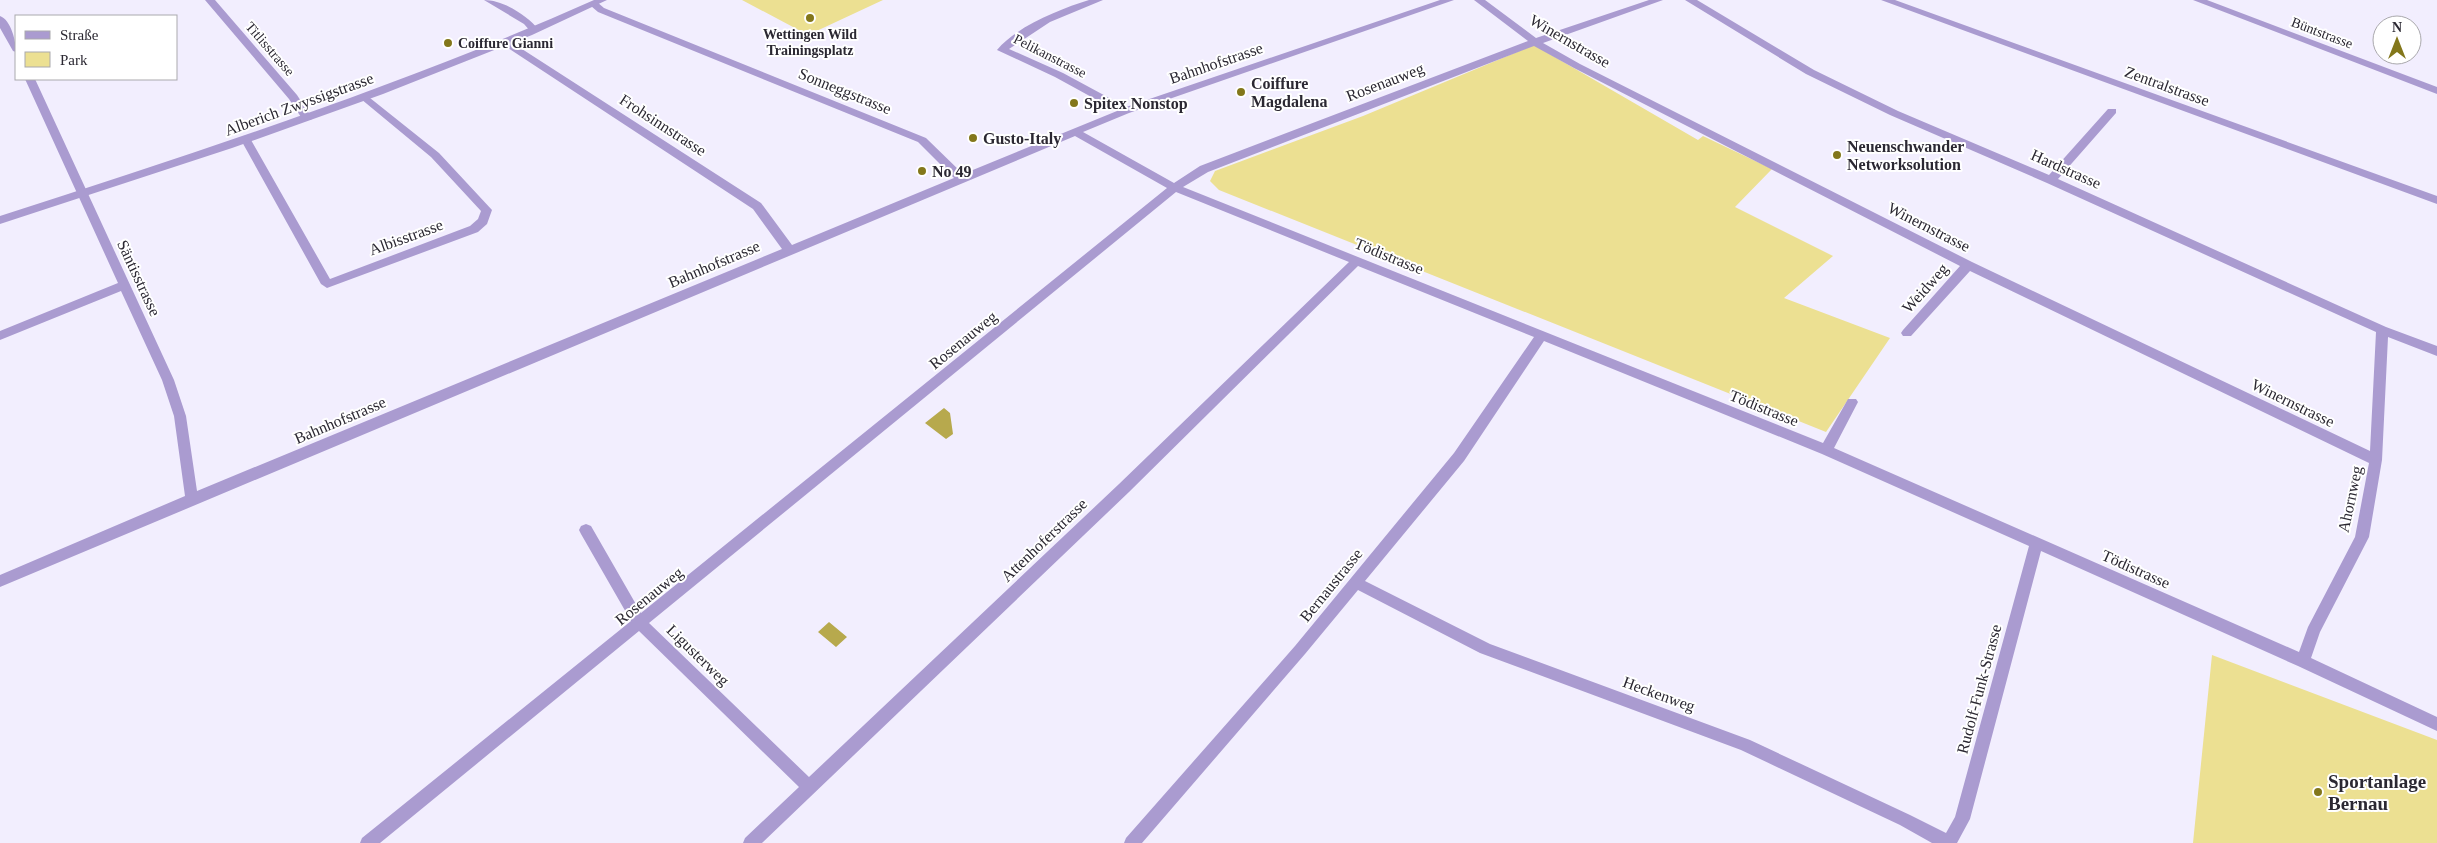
<svg xmlns="http://www.w3.org/2000/svg" width="2437" height="843" viewBox="0 0 2437 843" font-family="Georgia,serif">
  <rect width="100%" height="100%" fill="#f2eefe"/>
  <path fill="#ece092" d="M742 0H883L808 35Z
    M1534 45 1698 140 1703 136 1772 169 1735 207 1833 256 1784 298 1890 338 1826 432 1219 190 1210 181 1215 171 1363 116Z
    M2212 655 2437 740V843H2193Z"/>
  <path fill="#b7a94d" d="M944 408 950 413 953 434 946 439 925 423Z
    M829 622 847 637 836 647 818 632Z"/>
  <g fill="none" stroke-linecap="round" stroke-linejoin="round">
    <path fill="#aa9bd0" fill-rule="evenodd" d="M205 0H215L297 95 312 118 311 120H303L289 99Z
      M484 0C503 0 527 15 539 30L537 32H531L524 24Z
      M1089 0H1103L1050 22 1009 49 1063 73 1126 107 1440 0H1454L1129 113 1083 132 1174 183 1200 166 1528 41 1474 0H1485L1536 38 1649 0H1663L1543 43 1580 64 1972 262 2370 451 2376 332 2047 183 1890 115 1806 74 1685 0H1697L1814 70 1898 111 2049 175 2108 109H2116V113L2058 179 2386 327 2437 346V356L2388 337 2382 460 2369 537 2320 632 2311 658 2437 717V731L2298 666 2041 551 1970 819 1957 843H1932L1900 825 1741 750 1480 653 1358 590 1305 654 1142 843H1124L1126 838 1295 646 1454 453 1534 337 1358 266 1129 492 762 843H743L745 838 799 787 639 631 380 843H360L362 838 631 621 581 534 579 530 581 526 586 524 591 526 641 613 1167 188 1075 136 0 587V575L185 496 174 416 162 380 121 291 0 340V331L118 283 25 79H35L174 380 186 416 197 491 782 249 753 209 502 44V40H508L761 203 792 245 954 178 918 142 598 12 591 6V2H597L604 8 926 138 963 174 1117 111 1055 77 997 50C1017 26 1060 9 1089 0ZM1534 46 1574 68 1960 266 1903 330 1901 333 1903 336H1911L1970 271 2369 463 2355 537 2308 627 2299 652 1834 448 1858 402 1856 399H1848L1823 443 1183 187 1208 172ZM1176 192 1349 262 1119 484 809 777 649 623ZM1544 341 1822 454 2029 546 1955 817 1946 833 1910 815 1750 740 1490 644 1365 581 1464 461Z
      M1881 0H1895L2437 196V204Z
      M2193 0H2207L2437 87V94Z
      M0 16C11 20 16 41 16 52L13 51 0 28Z
      M365 94 439 153 492 210 487 224 478 232 327 288 321 284 241 140 242 138H250L251 140 330 279 470 226 478 219 481 211 431 157 361 99V95Z"/>
    <path fill="#aa9bd0" fill-rule="evenodd" d="M594 0H607L532 35 383 94 232 148 0 224V216C201 151 401 86 594 0Z"/>
  </g>
  <g fill="#83771b" stroke="#fff" stroke-width="2">
    <circle cx="810" cy="18" r="5"/>
    <circle cx="448" cy="43" r="5"/>
    <circle cx="1241" cy="92" r="5"/>
    <circle cx="1074" cy="103" r="5"/>
    <circle cx="973" cy="138" r="5"/>
    <circle cx="1837" cy="155" r="5"/>
    <circle cx="922" cy="171" r="5"/>
    <circle cx="2318" cy="792" r="5"/>
  </g>
  <g text-anchor="middle" dominant-baseline="central" stroke-width="4" stroke-linejoin="round" paint-order="stroke">
    <g font-size="14" fill="#2b2832" stroke="#fff">
      <text transform="translate(2322 33) rotate(21)">Büntstrasse</text>
      <text transform="translate(270 49) rotate(49)">Titlisstrasse</text>
      <text transform="translate(1050 56) rotate(27)">Pelikanstrasse</text>
    </g>
    <g font-size="14" font-weight="bold" fill="#2b2832" stroke="#fff">
      <text x="810" y="34">Wettingen Wild<tspan x="810" dy="16">Trainingsplatz</tspan></text>
      <text x="458" y="43" text-anchor="start">Coiffure Gianni</text>
    </g>
    <g font-size="16" fill="#2b2832" stroke="#fff">
      <text transform="translate(1570 41) rotate(30)">Winernstrasse</text>
      <text transform="translate(1216 63) rotate(-19)">Bahnhofstrasse</text>
      <text transform="translate(1385 82) rotate(-21)">Rosenauweg</text>
      <text transform="translate(2167 86) rotate(20)">Zentralstrasse</text>
      <text transform="translate(845 91) rotate(22)">Sonneggstrasse</text>
      <text transform="translate(299 104) rotate(-20)">Alberich Zwyssigstrasse</text>
      <text transform="translate(663 125) rotate(33)">Frohsinnstrasse</text>
      <text transform="translate(2066 169) rotate(24)">Hardstrasse</text>
      <text transform="translate(1929 227) rotate(27)">Winernstrasse</text>
      <text transform="translate(406 237) rotate(-20)">Albisstrasse</text>
      <text transform="translate(1389 256) rotate(22)">Tödistrasse</text>
      <text transform="translate(714 264) rotate(-23)">Bahnhofstrasse</text>
      <text transform="translate(139 278) rotate(65)">Säntisstrasse</text>
      <text transform="translate(1925 288) rotate(-48)">Weidweg</text>
      <text transform="translate(963 340) rotate(-39)">Rosenauweg</text>
      <text transform="translate(2293 403) rotate(26)">Winernstrasse</text>
      <text transform="translate(1764 408) rotate(22)">Tödistrasse</text>
      <text transform="translate(340 420) rotate(-23)">Bahnhofstrasse</text>
      <text transform="translate(2350 499) rotate(-78)">Ahornweg</text>
      <text transform="translate(1044 540) rotate(-44)">Attenhoferstrasse</text>
      <text transform="translate(2136 569) rotate(24)">Tödistrasse</text>
      <text transform="translate(1331 585) rotate(-51)">Bernaustrasse</text>
      <text transform="translate(649 596) rotate(-39)">Rosenauweg</text>
      <text transform="translate(698 655) rotate(44)">Ligusterweg</text>
      <text transform="translate(1979 689) rotate(-75)">Rudolf-Funk-Strasse</text>
      <text transform="translate(1659 694) rotate(20)">Heckenweg</text>
    </g>
    <g font-size="16" font-weight="bold" fill="#2b2832" stroke="#fff" text-anchor="start">
      <text x="1251" y="83">Coiffure<tspan x="1251" dy="18">Magdalena</tspan></text>
      <text x="1084" y="103">Spitex Nonstop</text>
      <text x="983" y="138">Gusto-Italy</text>
      <text x="1847" y="146">Neuenschwander<tspan x="1847" dy="18">Networksolution</tspan></text>
      <text x="932" y="171">No 49</text>
    </g>
    <g font-size="19" font-weight="bold" fill="#2b2832" stroke="#fff" text-anchor="start">
      <text x="2328" y="781">Sportanlage<tspan x="2328" dy="22">Bernau</tspan></text>
    </g>
  </g>
  <rect x="15" y="15" width="162" height="65" fill="#ffffff" stroke="#aaa9ad"/>
  <rect x="25" y="31" width="25" height="8" fill="#aa9bd0" stroke="#aaa9ad"/>
  <text x="60" y="40" font-size="15" fill="#2b2832">Straße</text>
  <rect x="25" y="52" width="25" height="15" fill="#ece092" stroke="#aaa9ad"/>
  <text x="60" y="65" font-size="15" fill="#2b2832">Park</text>
  <g transform="translate(2397 40)"><circle r="24" fill="#ffffff" stroke="#aaa9ad"/>
  <path d="M0-4L9 19L0 12L-9 19Z" fill="#83771b"/>
  <text y="-8" font-size="14" font-weight="bold" text-anchor="middle" fill="#2b2832">N</text>
  </g>
</svg>
